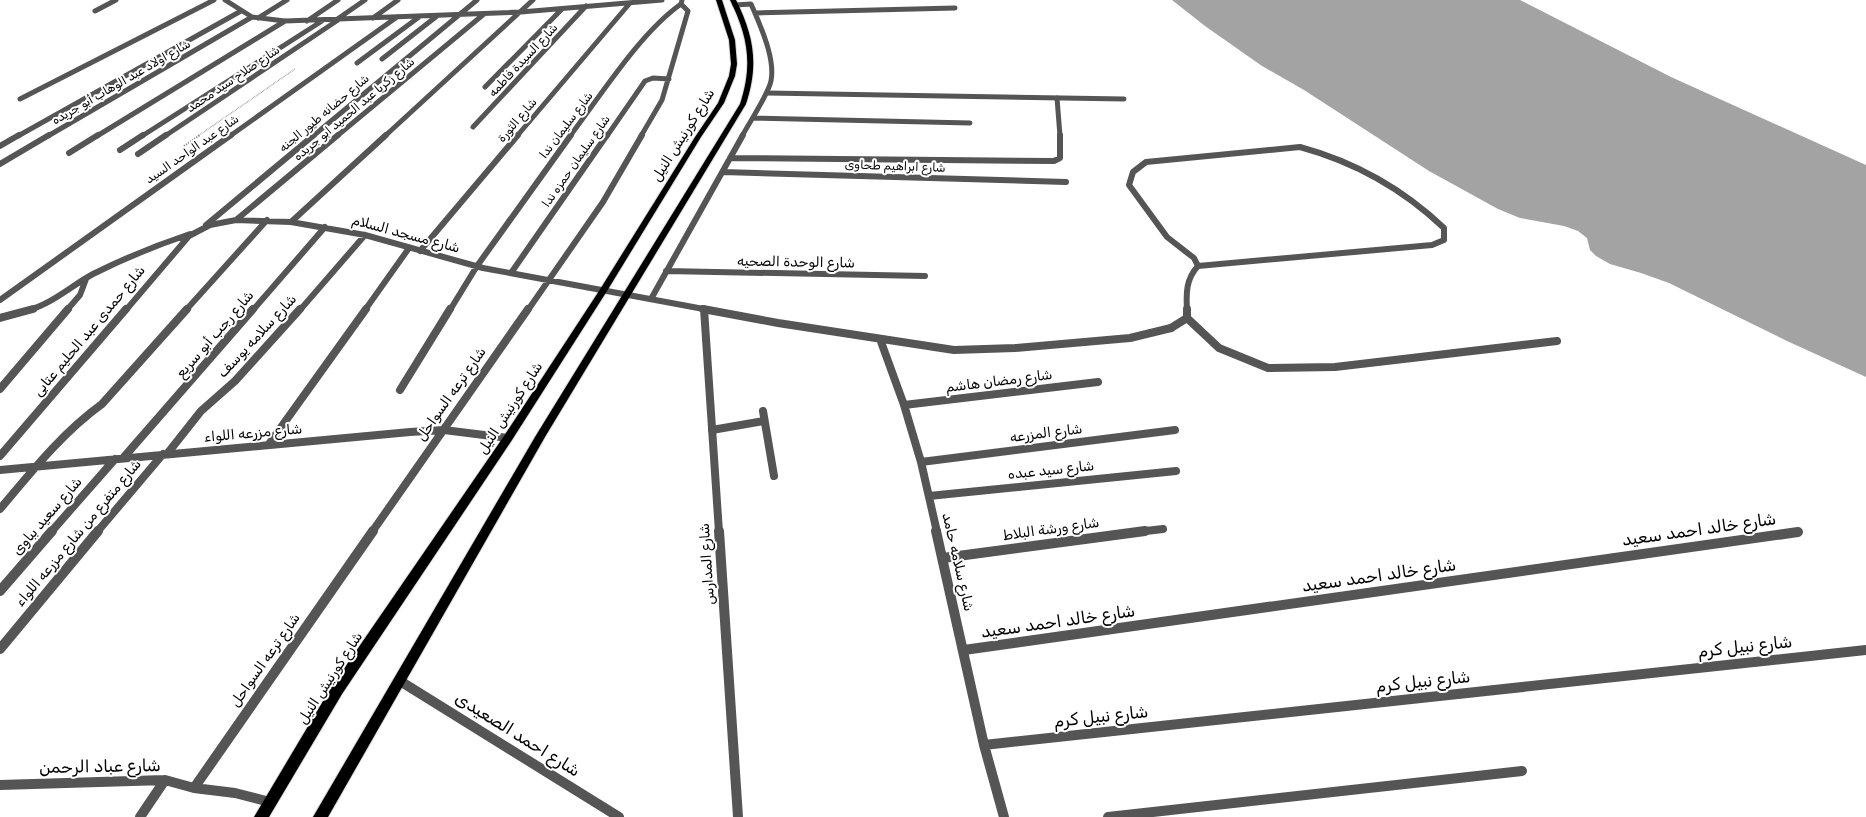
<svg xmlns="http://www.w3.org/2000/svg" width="1866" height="817" viewBox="0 0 1866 817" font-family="Rubik,'Noto Sans Arabic',sans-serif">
  <rect width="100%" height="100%" fill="#fff"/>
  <path fill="#a3a3a3" d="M1172 0H1520L1671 77 1866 165V377L1787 341 1669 283 1641 273 1610 264 1596 256 1590 250 1587 238 1578 231 1564 226 1520 218 1498 209 1429 171 1304 90 1262 66 1205 26Z"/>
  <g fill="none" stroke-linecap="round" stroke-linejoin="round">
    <defs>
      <path id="primary" d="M716 0H722L735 40 737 64 735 76 724 103 701 137 607 291 512 440 342 694 269 817H254L332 686 504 436 599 291 695 137 718 103 729 76 731 64 729 40Z
        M730 0H736C754 36 759 65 746 104L545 437 328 817H313L535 437 740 104C753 65 748 36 730 0Z"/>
    </defs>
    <use href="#primary" stroke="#dbdbdb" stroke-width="2"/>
    <path stroke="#777" stroke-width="1.5" stroke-dasharray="0.5 1" stroke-linecap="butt" d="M198 136 295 69"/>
    <path stroke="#777" stroke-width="2" stroke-dasharray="1 1.5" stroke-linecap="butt" d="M184 146 200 135"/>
    <path stroke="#555" stroke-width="5" d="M767 93 1124 99"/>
    <path stroke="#555" stroke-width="6" d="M1300 147C1355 162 1403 189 1444 228V240L1432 245 1198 266 1194 258 1167 237 1129 185 1133 172 1146 162Z
      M1187 310C1186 293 1186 279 1198 266"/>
    <path stroke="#555" stroke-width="8" d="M1187 318 1219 348 1268 368 1335 367 1557 341
      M1171 328 1187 318V309
      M763 411 774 476
      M712 430 764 421"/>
    <path stroke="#555" stroke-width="5" d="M225 0 252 17 285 21 521 12 662 0
      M735 5 751 4C760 25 779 65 769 87 762 104 751 120 742 136
      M95 11 116 0
      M755 13 955 8
      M258 18 287 0
      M373 18 398 0
      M336 20 365 0
      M307 21 338 0
      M382 59 437 16
      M357 63 419 17
      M485 87 562 9
      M1057 98 1060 136
      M20 99 214 0
      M753 118 970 123
      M473 127 586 6
      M18 136 241 11
      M48 136 252 17
      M97 136 285 21
      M142 136 322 21
      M165 136 338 20
      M230 136 397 17
      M313 136 477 0
      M337 136 484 14
      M385 136 533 0
      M517 136 630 3
      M570 136C601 95 640 33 681 4
      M607 136 645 81 653 78 669 79
      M641 136 662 100 688 11 681 4 682 0"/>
    <path stroke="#555" stroke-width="6" d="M0 146 19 135
      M120 150 143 135
      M69 153 98 135
      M138 154 166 135
      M730 158 1054 161 1060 158V135
      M0 164 49 135
      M723 172 1066 182
      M236 220 338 135
      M291 222 386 135
      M206 225 314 135
      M420 251 518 135
      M666 271 925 276
      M511 273 607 135
      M651 299 743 135
      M0 300 231 135
      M29 310C53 303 71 286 93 274 125 258 157 245 190 234
      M67 310 80 295 86 279
      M126 310 189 236 210 225 236 220 291 222 365 235 483 268 709 310
      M186 310 267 220
      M253 310 325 227
      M300 310 365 235
      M365 310 409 248
      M450 310 477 266 571 135
      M528 310 603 202 642 135"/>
    <path stroke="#555" stroke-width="8" d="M703 309 778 323 954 350 1015 348 1130 338 1171 328
      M704 309 719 532
      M0 318 33 309
      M880 339 904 405 921 462 937 532
      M0 389 68 309
      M400 390 450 309
      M904 405 1098 382
      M269 444 366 309
      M167 454 201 411 235 381 300 309
      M0 456 126 309
      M124 457 253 309
      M921 462 1175 430
      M0 470 410 432 444 430 508 438
      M929 496 1176 471
      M0 509C32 471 62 433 102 404L187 309
      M51 532 115 459
      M97 532 163 454
      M372 532 528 309
      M1137 532 1163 529
      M1795 532H1798"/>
    <path stroke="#555" stroke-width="10" d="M719 531 738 817
      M936 531 984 745 1004 817
      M943 558 1145 531
      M0 591 52 531
      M0 649 98 531
      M964 650 1798 532
      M400 681 619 817
      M984 745 1866 650
      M0 785 165 780 194 788 235 793 270 802
      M194 788 373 531
      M140 817 165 780
      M1108 817 1522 771"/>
    <use href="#primary" fill="#000" fill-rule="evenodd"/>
  </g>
  <g text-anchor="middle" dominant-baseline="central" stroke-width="4" stroke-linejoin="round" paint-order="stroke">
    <g font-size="12" fill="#000" stroke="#fff">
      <text transform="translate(523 60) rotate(-47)">شارع السيدة فاطمه</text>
      <text transform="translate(233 79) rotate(-34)">شارع صلاح سيد محمد</text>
      <text transform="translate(121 82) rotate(-30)">شارع اولاد عبد الوهاب أبو جريده</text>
      <text transform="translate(354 109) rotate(-40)">شارع زكريا عبد الحميد ابو جريده</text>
      <text transform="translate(324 113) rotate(-40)">شارع حضانه طيور الجنه</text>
      <text transform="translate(517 120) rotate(-50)">شارع الثورة</text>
      <text transform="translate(566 125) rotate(-53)">شارع سليمان ندا</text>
      <text transform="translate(192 149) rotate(-35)">شارع عبد الواحد السيد</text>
      <text transform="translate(576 161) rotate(-55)">شارع سليمان حمزه ندا</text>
      <text transform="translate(895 166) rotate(2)">شارع ابراهيم طحاوى</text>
    </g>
    <g font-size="14" fill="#000" stroke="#fff">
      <text transform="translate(683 135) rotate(-58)">شارع كورنيش النيل</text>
      <text transform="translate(406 234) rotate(15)">شارع مسجد السلام</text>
      <text transform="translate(796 262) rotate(1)">شارع الوحدة الصحيه</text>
      <text transform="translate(89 331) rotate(-50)">شارع حمدى عبد الحليم عتابى</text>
      <text transform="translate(215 334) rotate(-49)">شارع رجب أبو سريع</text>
      <text transform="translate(257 336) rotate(-47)">شارع سلامه يوسف</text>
      <text transform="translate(999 381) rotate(-7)">شارع رمضان هاشم</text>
      <text transform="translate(451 394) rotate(-55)">شارع ترعه السواحل</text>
      <text transform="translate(510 408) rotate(-57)">شارع كورنيش النيل</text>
      <text transform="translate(253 433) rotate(-5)">شارع مزرعه اللواء</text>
      <text transform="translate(1046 433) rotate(-7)">شارع المزرعه</text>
      <text transform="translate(1051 470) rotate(-6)">شارع سيد عبده</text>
      <text transform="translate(47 516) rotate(-49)">شارع سعيد بباوى</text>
      <text transform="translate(1051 529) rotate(-8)">شارع ورشة البلاط</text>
      <text transform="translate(78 533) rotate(-50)">شارع متفرع من شارع مزرعه اللواء</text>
      <text transform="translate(958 562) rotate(77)">شارع سلامه حامد</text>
      <text transform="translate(707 564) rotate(-94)">شارع المدارس</text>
      <text transform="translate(265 660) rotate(-55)">شارع ترعه السواحل</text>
      <text transform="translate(330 678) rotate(-57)">شارع كورنيش النيل</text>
    </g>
    <g font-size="17" fill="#000" stroke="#fff">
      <text transform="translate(1699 529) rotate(-8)">شارع خالد احمد سعيد</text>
      <text transform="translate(1379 575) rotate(-8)">شارع خالد احمد سعيد</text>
      <text transform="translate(1058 621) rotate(-8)">شارع خالد احمد سعيد</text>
      <text transform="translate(1745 646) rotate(-6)">شارع نبيل كرم</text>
      <text transform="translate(1423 681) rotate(-6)">شارع نبيل كرم</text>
      <text transform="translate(1101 716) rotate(-6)">شارع نبيل كرم</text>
      <text transform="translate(518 734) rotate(32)">شارع احمد الصعيدى</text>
      <text transform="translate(100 766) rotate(-1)">شارع عباد الرحمن</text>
    </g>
  </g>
</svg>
